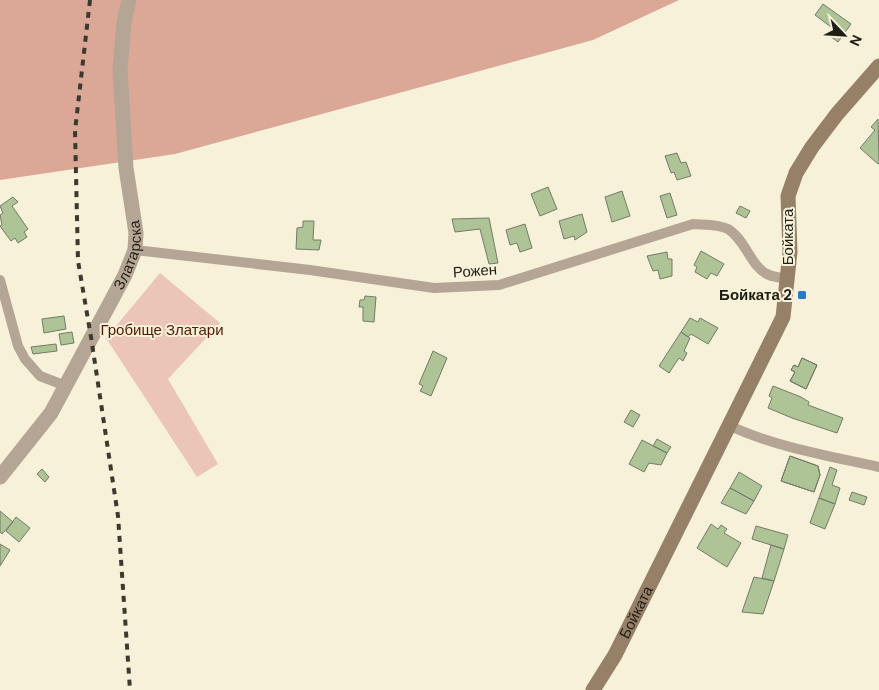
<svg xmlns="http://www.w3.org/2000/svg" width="879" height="690" viewBox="0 0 879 690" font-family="'DM Sans',sans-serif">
  <rect width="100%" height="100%" fill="#f6f1d8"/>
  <path fill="#ecc5b9" d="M160 273 220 323 168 379 218 464 197 477 106 338Z"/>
  <path fill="#dba797" d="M0 0H679L593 40 175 154 0 180Z"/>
  <path fill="#aec396" stroke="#727c67" d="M823 4 851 24 838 42 830 36 835 30 815 15Z
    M878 119 879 163 878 164 860 148 875 130 871 127Z
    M677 153 681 163 686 162 691 176 677 180 674 172 671 173 665 156Z
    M548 187 557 209 540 216 531 194Z
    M622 191 630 216 612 222 605 197Z
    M670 193 677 215 667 218 660 196Z
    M13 197 18 202 12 206 28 229 24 232 27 237 18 243 15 238 11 241 0 226 2 225 0 215 3 213 0 206Z
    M740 206 750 211 746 218 736 213Z
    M582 214 587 232 575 240 574 236 564 239 559 221Z
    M489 218 498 263 489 264 480 229 455 232 452 219Z
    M303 221H314L313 240H321L319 250 296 249 297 228 303 227Z
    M525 224 532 248 520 252 517 243 510 245 506 230Z
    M701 251 724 264 717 276 711 273 707 279 695 272 697 267 694 265Z
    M667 252 668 259H672V276L660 279 658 270 653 271 647 256Z
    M365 296 376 297 374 322 363 321V307H359L360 300H364Z
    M64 316 66 329 44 333 42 319Z
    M690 318 698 322 700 318 718 328 708 344 691 334 688 337 681 332Z
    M72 332 74 343 61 345 59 334Z
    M681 332 690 338 684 351 687 353 683 361 679 358 669 373 659 366Z
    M56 344 57 351 33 354 31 347Z
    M433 351 447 358 431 396 420 391 423 386 419 384Z
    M802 358 817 365 806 389 790 381 795 372 791 370 794 365 798 367Z
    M802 358 817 365 806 389 790 381 795 372 791 370 794 365 798 367Z
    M773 386 801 397 809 402 808 405 843 418 837 433 792 418 768 408 772 398 769 396Z
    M631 410 640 415 633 427 624 422Z
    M657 439 671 447 667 453 653 446Z
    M642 440 667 453 661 465 649 463 644 472 629 464Z
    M790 456 818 466 820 475 814 492 781 481Z
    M790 456 818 466 820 475 814 492 781 481Z
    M830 467 837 470 832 485 840 488 835 504 819 498Z
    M42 469 49 477 45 482 37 474Z
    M739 472 762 486 754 501 730 488Z
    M730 488 754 501 746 514 721 503Z
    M852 492 867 497 864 505 849 500Z
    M819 498 835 504 825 529 810 523Z
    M0 511 13 522 2 534 0 532Z
    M16 517 30 528 19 542 6 531Z
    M711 524 718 529 721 525 727 529 724 533 741 543 727 567 697 548Z
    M756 526 788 535 784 549 752 539Z
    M0 544 10 550 0 566Z
    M771 545 784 549 774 581 762 578Z
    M754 577 774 581 763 614 742 612Z"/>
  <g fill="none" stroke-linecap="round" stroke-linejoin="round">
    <path stroke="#b5a594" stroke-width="10" d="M135 250 310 270 434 288 499 285 693 224C704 225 718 224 728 229 746 240 751 268 769 275 774 277 782 278 788 279
      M0 280 18 346 25 359 40 376 66 386
      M728 425C775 447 829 456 879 467"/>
    <path stroke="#b5a594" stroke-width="15" id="s1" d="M0 477 51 413 125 275 135 250 136 233 126 168 120 70 124 22 129 0"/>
    <path stroke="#978068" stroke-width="15" id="s2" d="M593 690 615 655 783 317 790 252 788 196 796 173 812 147 837 114 879 66"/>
    <path stroke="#3c3a2f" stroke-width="4" stroke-dasharray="6 6" stroke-linecap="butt" d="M90 0 75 131 78 261 91 337 118 516 130 690"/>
  </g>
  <rect fill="#267cca" stroke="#f6f1d8" stroke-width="2" x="797" y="290" width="10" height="10" rx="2.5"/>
  <g text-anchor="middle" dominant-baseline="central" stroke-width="4" stroke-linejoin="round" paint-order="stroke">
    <g font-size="15" fill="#1f1e15" stroke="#f6f1d8">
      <text transform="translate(788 237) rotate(-90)">Бойката</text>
      <text stroke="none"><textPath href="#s1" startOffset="259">Златарска</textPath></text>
      <text transform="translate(475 271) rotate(-4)">Рожен</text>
      <text stroke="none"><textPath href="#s2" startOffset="89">Бойката</textPath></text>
    </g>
    <g font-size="15" font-weight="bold" fill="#1f1e15" stroke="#f6f1d8" text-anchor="end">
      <text x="792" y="295">Бойката 2</text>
    </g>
    <g font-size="15" fill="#551804" stroke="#f6f1d8">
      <text x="162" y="330">Гробище Златари</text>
    </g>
  </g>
  <g transform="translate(844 35) rotate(115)" stroke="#f6f1d8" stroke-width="4" paint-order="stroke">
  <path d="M0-4L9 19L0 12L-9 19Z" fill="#1f1e15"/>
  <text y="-8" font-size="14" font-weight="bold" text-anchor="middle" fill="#1f1e15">N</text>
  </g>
</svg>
